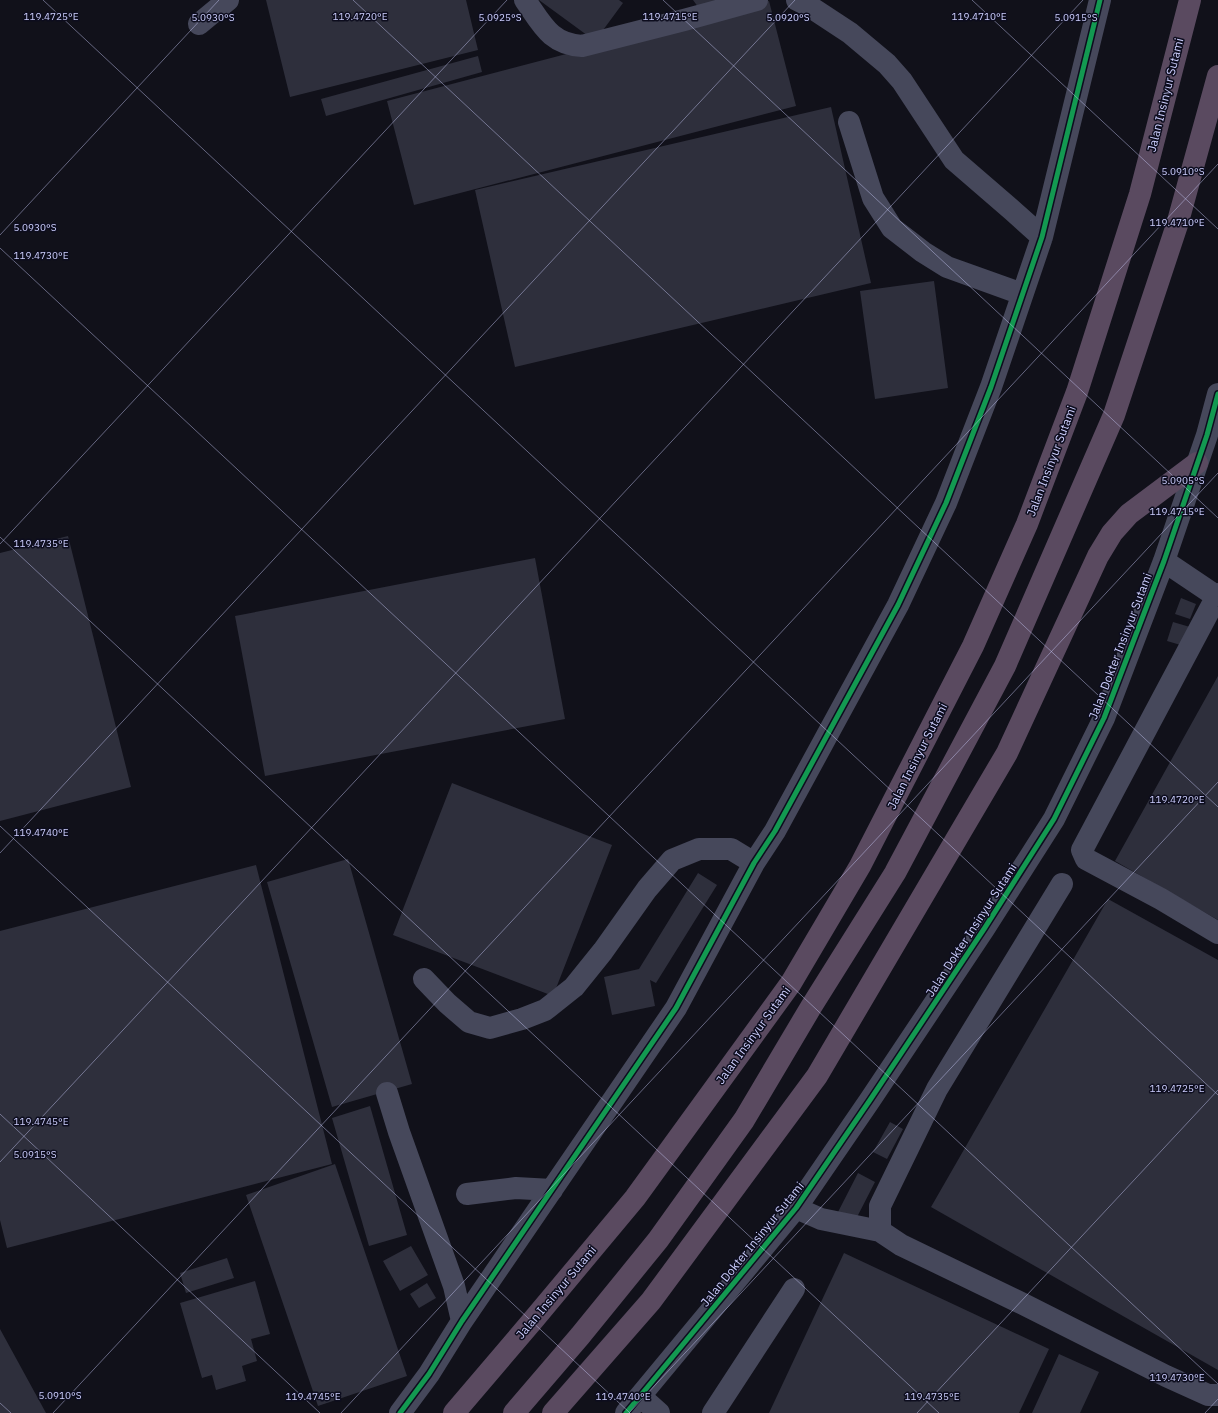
<svg xmlns="http://www.w3.org/2000/svg" width="1218" height="1413" viewBox="0 0 1218 1413" font-family="'IBM Plex Sans',sans-serif">
  <rect width="100%" height="100%" fill="#11111a"/>
  <path fill="#2e2f3c" d="M266 0H466L478 50 290 97Z
    M539 0H619L623 3 595 41Z
    M693 0H717L701 11Z
    M769 1 796 106 414 205 387 101Z
    M478 56 482 72 326 116 321 99Z
    M831 107 871 283 515 367 475 190Z
    M934 281 948 388 875 399 860 291Z
    M68 536 131 787 0 821V553Z
    M535 558 565 719 265 776 235 616Z
    M1181 598 1196 604 1190 619 1175 614Z
    M1173 622 1190 627 1184 646 1167 641Z
    M1218 676V920L1115 861Z
    M452 783 612 845 553 996 393 935Z
    M348 859 412 1084 332 1107 267 882Z
    M256 865 332 1164 7 1248 0 1220V931Z
    M698 873 717 885 656 983 650 980 655 1006 612 1015 604 977 639 969Z
    M1108 899 1218 960V1370L931 1207Z
    M370 1106 407 1235 369 1246 332 1118Z
    M890 1122 903 1129 887 1159 873 1152Z
    M335 1164 407 1376 318 1406 246 1195Z
    M858 1173 875 1182 855 1221 838 1212Z
    M411 1246 428 1275 400 1291 383 1261Z
    M844 1253 1049 1349 1019 1413H769Z
    M227 1258 234 1278 186 1293 180 1273Z
    M255 1281 270 1334 251 1339 257 1361 242 1366 246 1381 216 1390 212 1375 202 1378 180 1303Z
    M427 1283 436 1298 419 1308 410 1294Z
    M0 1329 46 1413H0Z
    M1059 1354 1099 1372 1080 1413H1032Z"/>
  <g fill="none" stroke-linecap="round" stroke-linejoin="round">
    <path stroke="#46485b" stroke-width="22" d="M525 0C542 24 550 44 582 46L684 20 757 0
      M797 0 809 6 850 33 887 64 902 81 954 160 1013 211 1042 237
      M199 24 228 0
      M849 122 873 198 892 228 923 252 947 267 1022 294
      M1164 561 1216 596
      M1218 594 1082 850 1086 859 1161 899 1218 933
      M1062 884 937 1089 880 1206V1231L901 1245 1019 1302 1166 1376 1208 1395H1218
      M424 979 447 1003 469 1022 490 1028 522 1019 545 1010 574 987 603 951 647 889 672 860 699 849H731L754 863
      M387 1093 399 1132 454 1286 462 1321
      M467 1194 516 1188 552 1190
      M796 1208 821 1219 880 1231
      M640 1396 659 1413
      M400 1413 429 1374 462 1321 676 1008 754 863 775 831 898 605 946 503 991 387 1042 237 1100 0
      M626 1413 796 1208 870 1100 984 929 1054 819 1104 718 1164 561 1207 435 1218 394
      M713 1413 794 1289"/>
    <path stroke="#5a4a60" stroke-width="22" d="M454 1413 534 1319 635 1198 791 983 860 866 973 646 1027 524 1077 392 1140 194 1190 0
      M514 1413 580 1336 658 1240 744 1120 811 1007 895 873 1005 666 1114 415 1177 225 1218 76
      M553 1413 651 1301 817 1076 1007 753 1098 556 1112 533 1129 514 1197 463"/>
    <defs>
      <path id="cycleway" d="M400 1413 429 1374 462 1321 676 1008 754 863 775 831 898 605 946 503 991 387 1042 237 1100 0
        M626 1413 796 1208 870 1100 984 929 1054 819 1104 718 1164 561 1207 435 1218 394"/>
    </defs>
    <use href="#cycleway" stroke="#0d0d1e" stroke-width="8"/>
    <use href="#cycleway" stroke="#139951" stroke-width="5"/>
  </g>
  <path fill="none" stroke="#cccefd" stroke-width="1" stroke-opacity="0.45" d="M43 0 1218 1095M353 0 1218 807M663 0 1218 518M972 0 1218 229M0 235 219 0M0 248 1218 1384M0 537 939 1413M0 544 507 0M0 826 630 1413M0 853 795 0M0 1114 320 1413M0 1162 1083 0M0 1403 11 1413M53 1413 1218 164M341 1413 1218 473M629 1413 1218 782M917 1413 1218 1090M1205 1413 1218 1399"/>
  <g text-anchor="middle" dominant-baseline="central" stroke-width="3" stroke-linejoin="round" paint-order="stroke">
    <g font-size="12" fill="#cccefd" stroke="#0d0d1e">
      <text transform="translate(1165 95) rotate(-76)">Jalan Insinyur Sutami</text>
      <text transform="translate(1051 461) rotate(-69)">Jalan Insinyur Sutami</text>
      <text transform="translate(1120 646) rotate(-69)">Jalan Dokter Insinyur Sutami</text>
      <text transform="translate(917 756) rotate(-63)">Jalan Insinyur Sutami</text>
      <text transform="translate(971 930) rotate(-57)">Jalan Dokter Insinyur Sutami</text>
      <text transform="translate(753 1035) rotate(-54)">Jalan Insinyur Sutami</text>
      <text transform="translate(752 1244) rotate(-51)">Jalan Dokter Insinyur Sutami</text>
      <text transform="translate(556 1292) rotate(-50)">Jalan Insinyur Sutami</text>
    </g>
  </g>
  <g font-size="10" text-anchor="middle" fill="#cccefd" stroke="#0d0d1e" stroke-width="3" stroke-linejoin="round" paint-order="stroke">
    <text x="51" y="20">119.4725°E</text>
    <text x="360" y="20">119.4720°E</text>
    <text x="670" y="20">119.4715°E</text>
    <text x="979" y="20">119.4710°E</text>
    <text x="213" y="21">5.0930°S</text>
    <text x="500" y="21">5.0925°S</text>
    <text x="788" y="21">5.0920°S</text>
    <text x="1076" y="21">5.0915°S</text>
    <text x="1183" y="175">5.0910°S</text>
    <text x="1177" y="226">119.4710°E</text>
    <text x="35" y="231">5.0930°S</text>
    <text x="41" y="259">119.4730°E</text>
    <text x="1183" y="484">5.0905°S</text>
    <text x="1177" y="515">119.4715°E</text>
    <text x="41" y="547">119.4735°E</text>
    <text x="1177" y="803">119.4720°E</text>
    <text x="41" y="836">119.4740°E</text>
    <text x="1177" y="1092">119.4725°E</text>
    <text x="41" y="1125">119.4745°E</text>
    <text x="35" y="1158">5.0915°S</text>
    <text x="1177" y="1381">119.4730°E</text>
    <text x="60" y="1399">5.0910°S</text>
    <text x="313" y="1400">119.4745°E</text>
    <text x="623" y="1400">119.4740°E</text>
    <text x="932" y="1400">119.4735°E</text>
  </g>
</svg>
